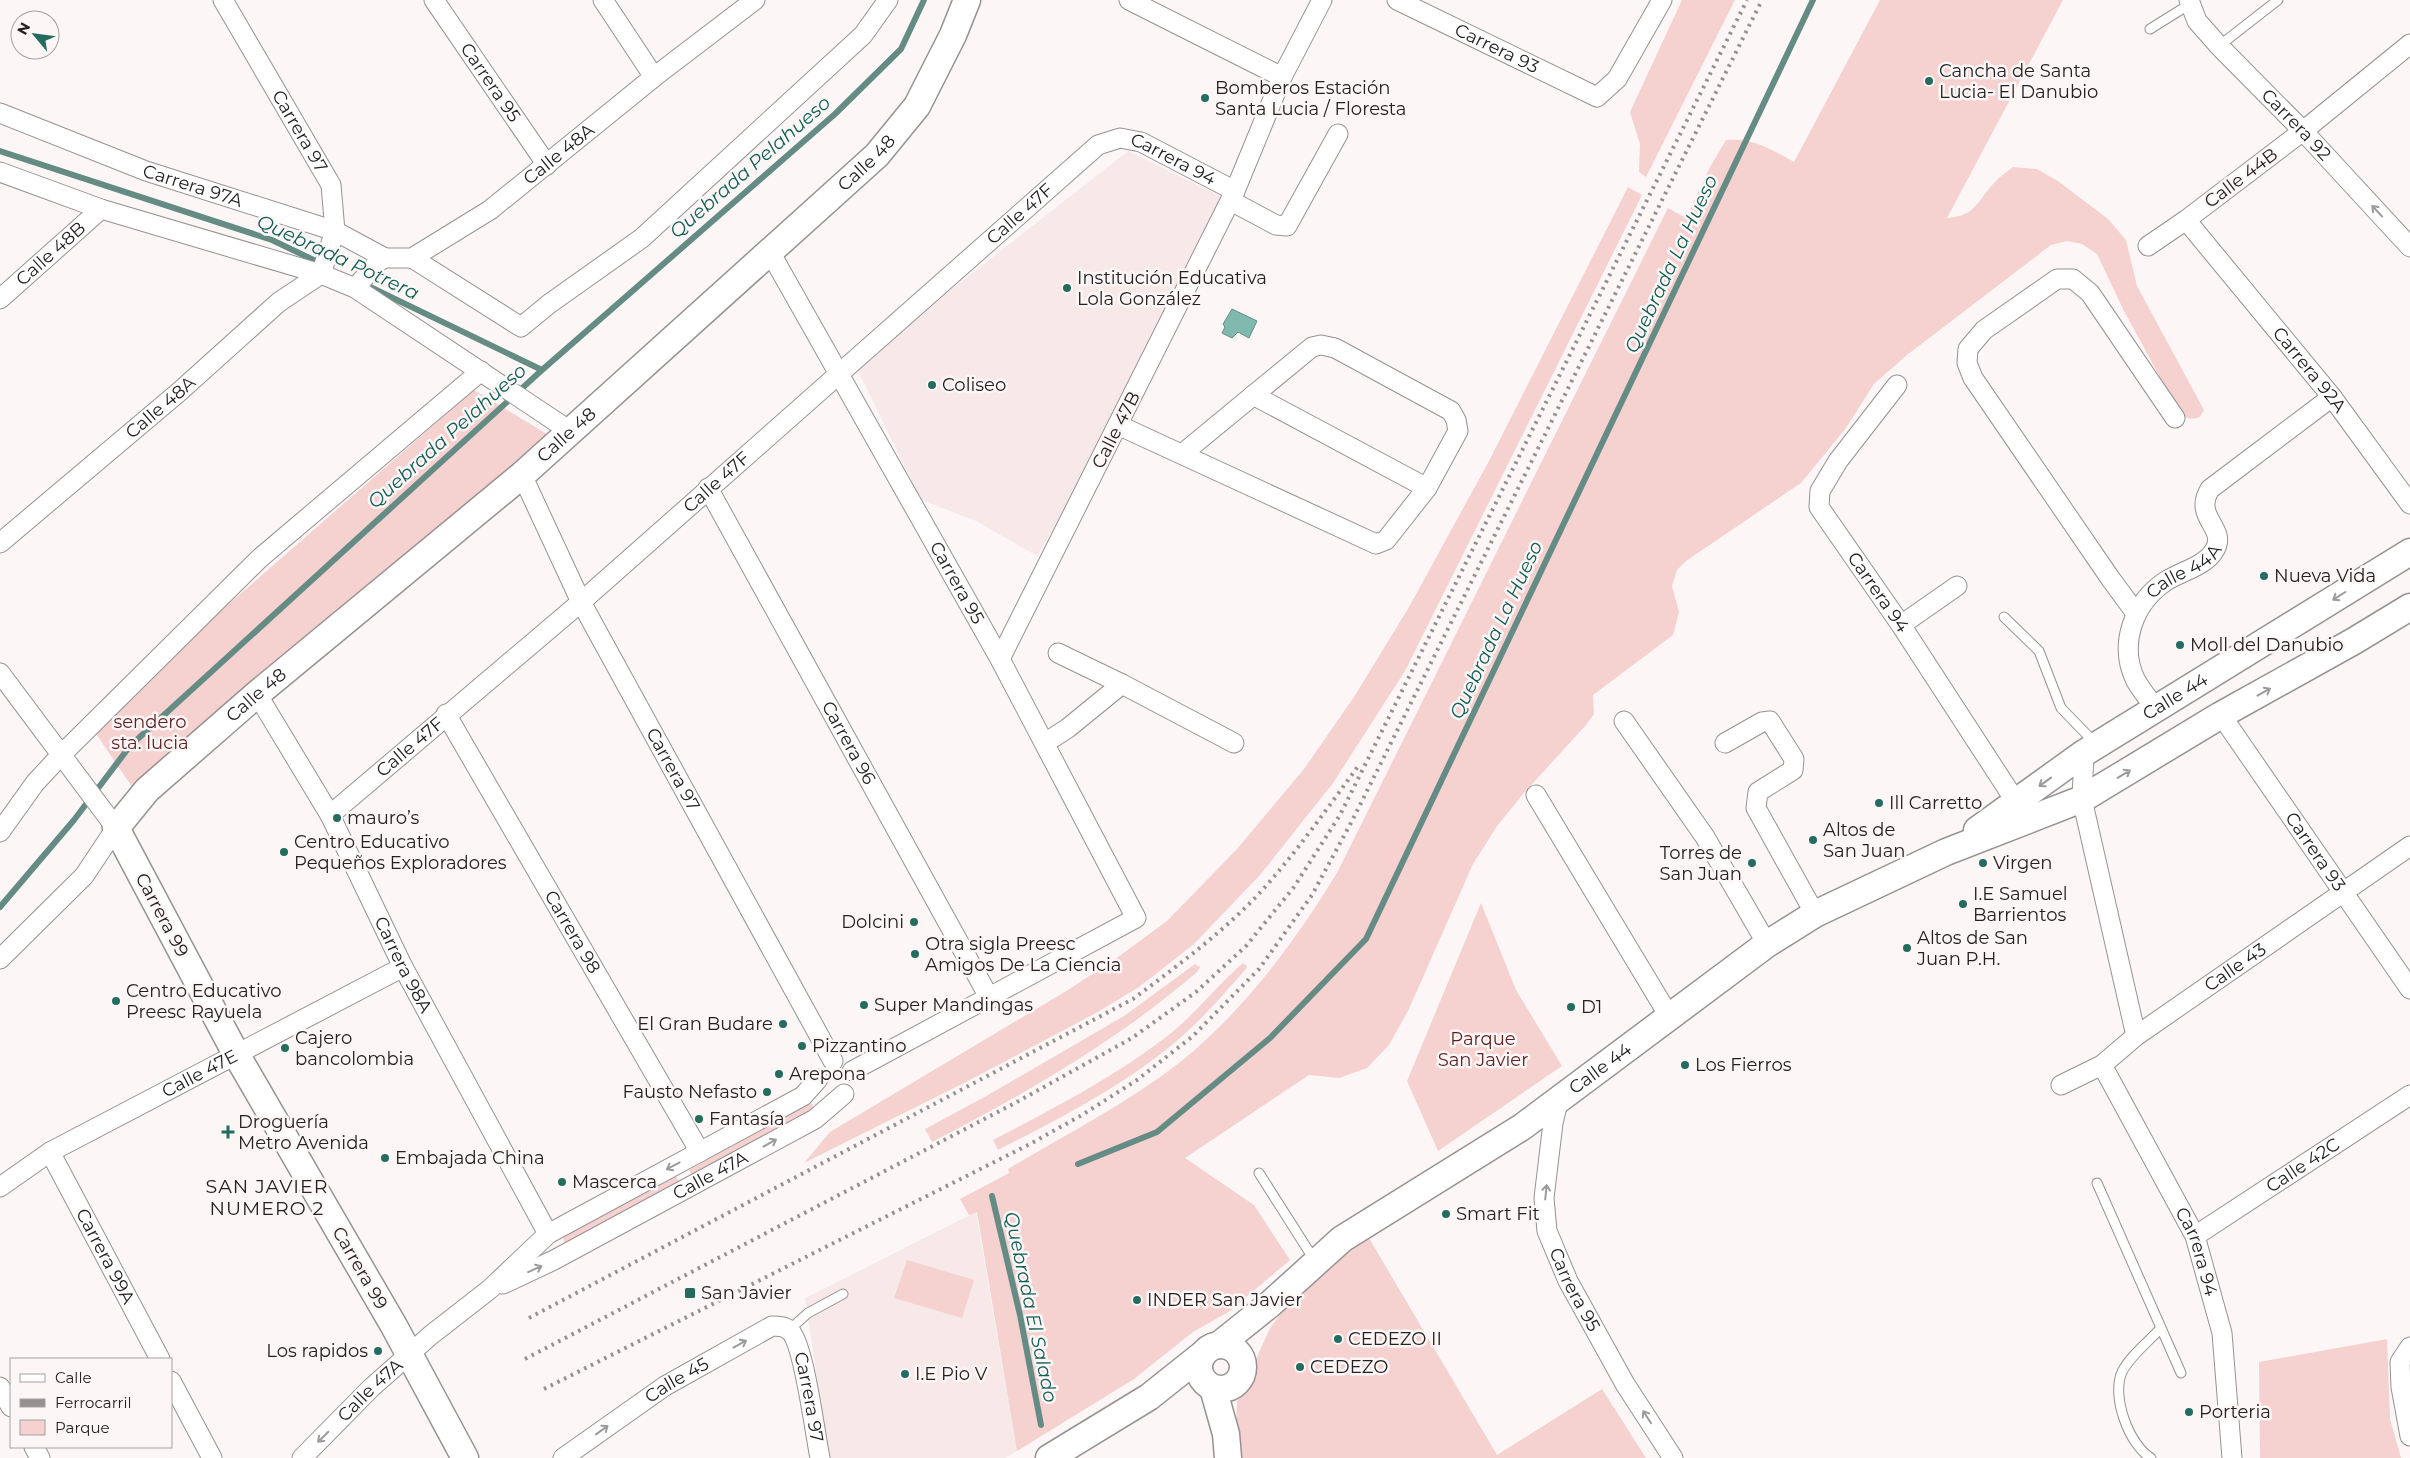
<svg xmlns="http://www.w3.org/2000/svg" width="2410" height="1458" viewBox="0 0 2410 1458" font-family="Montserrat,sans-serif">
  <rect width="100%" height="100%" fill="#fcf7f6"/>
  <path fill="#f8e9e9" d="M1128 151 1226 199 1098 454 1037 556 976 521 921 500 855 365Z
    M976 1212 1017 1451 1005 1458H829L805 1298Z"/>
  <path fill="#f5d1cf" d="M1682 0H1735L1646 177 1639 172 1640 144 1630 112Z
    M1880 0H2063L1947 218C1977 216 1977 200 1995 182 2000 176 2007 172 2013 167L2037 169 2058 181 2108 219 2126 240 2137 286 2204 410 2200 417C2191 420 2188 419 2180 414L2124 311 2097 254 2082 244 2067 241 2051 245 1907 355 1874 384 1846 428 1801 483 1686 561 1677 570 1672 586 1679 612 1673 635 1593 695 1594 714 1586 725 1523 794 1497 826 1473 864 1408 1011 1389 1045 1367 1068 1339 1078 1309 1075 1185 1158 1254 1205 1290 1260 1230 1311 1193 1332 1134 1379 1017 1451 977 1212 969 1215 960 1199 1009 1173 1008 1169C1065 1135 1126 1104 1179 1063 1244 1011 1295 942 1338 871L1668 208 1686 218 1710 167 1726 140C1753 138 1771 149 1794 162Z
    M1628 187 1642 195 1405 671 1333 783 1260 875 1194 944 1139 987 1096 1013 966 1082 804 1163 830 1132 1068 990 1118 957 1167 921 1237 849 1304 769 1354 697 1409 607 1489 461Z
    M474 390 547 434 141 800 90 725Z
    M1481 903 1516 990 1562 1066 1438 1151 1407 1081Z
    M1243 963 1247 966 1246 969C1228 989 1211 1009 1191 1028 1137 1079 1065 1116 998 1150L993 1140C1052 1109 1113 1078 1166 1037 1195 1015 1216 986 1243 963Z
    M1195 964 1200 967 1197 972C1117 1041 1025 1094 932 1142L925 1129 988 1095 1124 1016Z
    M809 1103 813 1104 812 1110 692 1175 689 1170Z
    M676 1176 679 1182 568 1243H564L563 1237Z
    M1366 1233 1497 1455 1602 1389 1646 1458H1235L1237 1401 1270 1328 1291 1300Z
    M907 1260 974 1280 962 1318 894 1298Z
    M2387 1339 2390 1419 2401 1458H2260L2259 1362Z"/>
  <path fill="#80baaf" stroke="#648c84" d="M1232 309 1257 321 1249 338 1238 332 1232 338 1222 333 1225 327 1223 324Z"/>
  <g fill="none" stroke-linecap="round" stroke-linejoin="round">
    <path stroke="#648c84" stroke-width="6" d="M0 151 272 240 322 264
      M364 284 542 370
      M0 907 74 820 130 746 542 370 835 114 901 49 924 0
      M1078 1164 1157 1132 1270 1038 1366 939 1813 0
      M992 1196 1020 1315 1041 1425"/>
    <defs>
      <path id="lane" d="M2150 29 2190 4
        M2219 46 2278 0
        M2004 617 2039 651 2061 708 2095 743
        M1259 1173 1315 1261
        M2097 1183 2181 1373
        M789 1330 808 1313 843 1294
        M2151 1458C2129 1445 2111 1396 2122 1372 2130 1356 2148 1342 2160 1329"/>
      <g id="street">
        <path id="s1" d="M223 0 331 185 335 231 321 274"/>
        <path id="s2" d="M434 0 547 165"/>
        <path d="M603 0 654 77"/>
        <path d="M1129 0 1282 77"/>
        <path id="s3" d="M1397 0 1597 97 1617 79 1662 0"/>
        <path id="s4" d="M2189 0 2197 21 2219 46 2303 131 2410 247"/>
        <path id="s5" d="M2410 44 2303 131 2186 220 2332 397 2410 504"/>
        <path id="s6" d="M0 113 146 171 335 231 385 258"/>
        <path d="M0 172 101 209 321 274 355 288 570 431"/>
        <path d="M1235 191 1282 77 1322 0"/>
        <path d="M1231 201 1276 225 1287 226 1338 134"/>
        <path d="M2148 246 2186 220"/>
        <path id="s7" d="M770 252 1000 659 1136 918 852 1071"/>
        <path d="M412 258 521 327 549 304 642 238 863 35 888 0"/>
        <path id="s8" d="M355 288 379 261 385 258H412L490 210 654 77 755 0"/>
        <path id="s9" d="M0 299 101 209"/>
        <path id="s10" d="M1897 385 1838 461 1820 491 1819 507 1901 625 2016 802"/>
        <path d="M1253 395 1427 488"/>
        <path d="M1118 425 1376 544 1386 540 1427 488 1458 431 1456 420 1451 411 1335 348 1321 345 1312 347 1182 454"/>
        <path id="s11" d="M522 475 581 602 833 1061"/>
        <path id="s12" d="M708 488 990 999"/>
        <path id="s13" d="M0 543 179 392 279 302 321 274"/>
        <path d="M2135 612 2110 578 1973 378 1967 363 1968 349 1984 330 2057 279H2073L2090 293 2175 418"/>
        <path d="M1901 625 1957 586"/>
        <path d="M1058 653 1122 684"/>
        <path d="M0 673 116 828 84 876 0 959"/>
        <path id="s14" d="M257 694 330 815 403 967 548 1234"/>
        <path id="s15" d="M2156 708C2149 700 2142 691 2136 681 2118 645 2133 603 2166 581 2180 572 2205 566 2214 551 2229 528 2192 518 2210 489L2332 397"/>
        <path id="s16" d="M446 714 700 1152"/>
        <path id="s17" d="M2221 715 2410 989"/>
        <path d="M1624 721 1705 837 1767 944"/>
        <path d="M1045 743 1068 728 1122 684 1234 743"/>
        <path d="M1725 743 1762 722 1770 721 1794 759 1793 770 1758 792 1756 808 1815 914"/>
        <path d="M2084 753 2082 799 2136 1036"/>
        <path d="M1536 795 1669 1016"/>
        <path id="s18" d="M330 815 581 602 1098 145 1120 138 1141 142 1235 191 1000 659"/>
        <path d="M0 832 35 783 62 754 260 558 481 371"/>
        <path id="s19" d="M2102 1065 2195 1236 2222 1333 2232 1458"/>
        <path id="s20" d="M2061 1085 2102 1065 2136 1036 2410 846"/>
        <path id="s21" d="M1558 1102 1553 1123 1544 1198 1547 1231 1568 1281 1625 1384 1673 1458"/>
        <path id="s22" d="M50 1152 160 1359"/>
        <path id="s23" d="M0 1187 50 1152 403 967"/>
        <path id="s24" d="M2195 1236 2410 1095"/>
        <path id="s25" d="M503 1284 554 1260 815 1119 844 1094"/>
        <path d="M2410 1347 2400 1362 2401 1387 2410 1436"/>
        <path d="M171 1381 212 1458"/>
        <path d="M0 1387 11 1407"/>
        <path d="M34 1447 40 1458"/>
        <path id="s26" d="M302 1458 371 1388 431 1335 490 1289 548 1234 803 1096 818 1079"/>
        <path id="s27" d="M563 1458 665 1386 772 1326C778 1326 785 1326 790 1331 804 1344 815 1434 820 1458"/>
      </g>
      <g id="secondary">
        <path id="s28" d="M1977 830 2084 753 2410 552"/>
        <circle cx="1221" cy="1367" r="22"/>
        <path id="s29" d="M1219 1345 1269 1305 1342 1239 1522 1127 1767 944 1815 914 1946 852 2082 799 2221 715 2354 641 2410 607"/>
        <path d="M1213 1388 1226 1434 1228 1458"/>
        <path id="s30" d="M465 1458 394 1326 236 1054 116 828 147 790 257 694 522 475 877 155 917 106 953 35 967 0"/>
        <path d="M1049 1458 1149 1397 1203 1354"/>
      </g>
    </defs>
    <use href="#lane" stroke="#979292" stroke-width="11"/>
    <use href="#street" stroke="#979292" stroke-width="21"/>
    <use href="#secondary" stroke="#979292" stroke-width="29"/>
    <use href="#lane" stroke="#fff" stroke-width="9"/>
    <use href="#street" stroke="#fff" stroke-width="19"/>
    <use href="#secondary" stroke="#fff" stroke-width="26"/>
    <path stroke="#93908f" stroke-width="4" stroke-dasharray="2.5 5" stroke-linecap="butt" d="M529 1318 1133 999C1176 967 1219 935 1256 897 1294 856 1326 810 1359 765
      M525 1359 1015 1103 1132 1038 1196 992 1246 946 1294 887 1340 815 1747 0
      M544 1389 1030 1144 1082 1115 1137 1080 1193 1036 1259 969 1312 895 1352 821 1762 0"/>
  </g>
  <defs><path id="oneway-shaft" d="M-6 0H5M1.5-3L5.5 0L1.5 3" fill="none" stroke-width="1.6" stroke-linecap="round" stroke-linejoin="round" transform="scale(1.25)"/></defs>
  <g stroke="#9c9b9b">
    <use href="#oneway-shaft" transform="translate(2377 211) rotate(-133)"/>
    <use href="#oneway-shaft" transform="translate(2339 596) rotate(148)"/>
    <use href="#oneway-shaft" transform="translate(2264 692) rotate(-29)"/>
    <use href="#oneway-shaft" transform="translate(2124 774) rotate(-31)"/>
    <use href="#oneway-shaft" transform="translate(2045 782) rotate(144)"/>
    <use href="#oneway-shaft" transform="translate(770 1143) rotate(-29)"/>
    <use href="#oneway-shaft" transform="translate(673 1166) rotate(152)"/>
    <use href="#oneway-shaft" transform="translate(1546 1192) rotate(-84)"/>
    <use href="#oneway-shaft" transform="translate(535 1269) rotate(-24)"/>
    <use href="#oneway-shaft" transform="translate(740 1344) rotate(-29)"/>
    <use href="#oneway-shaft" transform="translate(1647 1417) rotate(-123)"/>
    <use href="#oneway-shaft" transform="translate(602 1430) rotate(-36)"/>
    <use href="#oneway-shaft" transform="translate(323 1437) rotate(135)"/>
  </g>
  <g fill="#246b60" stroke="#fcf7f6" stroke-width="2">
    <circle cx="1929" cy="81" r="5"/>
    <circle cx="1205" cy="98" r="5"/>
    <circle cx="1067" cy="288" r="5"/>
    <circle cx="932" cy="385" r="5"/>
    <circle cx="2264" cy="576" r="5"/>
    <circle cx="2180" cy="645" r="5"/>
    <circle cx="1879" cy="803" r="5"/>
    <circle cx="337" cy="818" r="5"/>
    <circle cx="1813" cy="840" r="5"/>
    <circle cx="284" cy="852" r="5"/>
    <circle cx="1752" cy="863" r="5"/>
    <circle cx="1983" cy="863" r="5"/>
    <circle cx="1963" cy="904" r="5"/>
    <circle cx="914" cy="922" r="5"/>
    <circle cx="1907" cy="948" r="5"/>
    <circle cx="915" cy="954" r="5"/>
    <circle cx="116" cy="1001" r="5"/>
    <circle cx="864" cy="1005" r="5"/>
    <circle cx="1571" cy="1007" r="5"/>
    <circle cx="783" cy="1024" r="5"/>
    <circle cx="802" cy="1046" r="5"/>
    <circle cx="285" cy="1048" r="5"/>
    <circle cx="1685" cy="1065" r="5"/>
    <circle cx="779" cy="1074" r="5"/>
    <circle cx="767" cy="1092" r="5"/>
    <circle cx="699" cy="1119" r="5"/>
    <path d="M225.5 1124.5h5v5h5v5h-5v5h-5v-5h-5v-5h5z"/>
    <circle cx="385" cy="1158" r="5"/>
    <circle cx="562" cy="1182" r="5"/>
    <circle cx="1446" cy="1214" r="5"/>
    <rect x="684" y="1287" width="12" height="12" rx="2.5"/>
    <circle cx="1137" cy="1300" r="5"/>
    <circle cx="1338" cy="1339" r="5"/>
    <circle cx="378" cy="1351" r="5"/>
    <circle cx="1300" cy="1367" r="5"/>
    <circle cx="905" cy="1374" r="5"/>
    <circle cx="2189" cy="1412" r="5"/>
  </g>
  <g text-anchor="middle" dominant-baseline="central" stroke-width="5" stroke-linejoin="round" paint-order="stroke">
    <g font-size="18" fill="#232121" stroke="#fcf7f6">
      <text stroke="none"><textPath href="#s3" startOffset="111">Carrera 93</textPath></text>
      <text stroke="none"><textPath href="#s2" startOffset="100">Carrera 95</textPath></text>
      <text stroke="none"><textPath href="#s4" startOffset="166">Carrera 92</textPath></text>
      <text stroke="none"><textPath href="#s1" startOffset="152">Carrera 97</textPath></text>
      <text stroke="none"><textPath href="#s8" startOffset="250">Calle 48A</textPath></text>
      <text stroke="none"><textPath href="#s18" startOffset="1100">Carrera 94</textPath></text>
      <text stroke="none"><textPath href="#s30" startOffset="1724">Calle 48</textPath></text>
      <text transform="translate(2241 178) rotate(-37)">Calle 44B</text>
      <text stroke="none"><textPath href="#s6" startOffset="206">Carrera 97A</textPath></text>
      <text stroke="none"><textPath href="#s18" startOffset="915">Calle 47F</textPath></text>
      <text stroke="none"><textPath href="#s9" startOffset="68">Calle 48B</textPath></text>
      <text stroke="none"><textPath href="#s5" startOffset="479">Carrera 92A</textPath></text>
      <text stroke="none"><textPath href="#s13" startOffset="210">Calle 48A</textPath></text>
      <text transform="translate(1116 430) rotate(-63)">Calle 47B</text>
      <text stroke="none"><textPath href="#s30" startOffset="1319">Calle 48</textPath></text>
      <text stroke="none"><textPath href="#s18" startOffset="510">Calle 47F</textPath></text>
      <text stroke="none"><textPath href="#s15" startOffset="168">Calle 44A</textPath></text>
      <text stroke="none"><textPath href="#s7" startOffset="380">Carrera 95</textPath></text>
      <text stroke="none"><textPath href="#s10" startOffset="251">Carrera 94</textPath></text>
      <text stroke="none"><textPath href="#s30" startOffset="914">Calle 48</textPath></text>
      <text stroke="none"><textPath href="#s28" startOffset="239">Calle 44</textPath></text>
      <text stroke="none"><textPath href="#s12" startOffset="291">Carrera 96</textPath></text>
      <text stroke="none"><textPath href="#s18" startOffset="105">Calle 47F</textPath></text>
      <text stroke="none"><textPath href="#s11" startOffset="331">Carrera 97</textPath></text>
      <text stroke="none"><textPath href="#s17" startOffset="166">Carrera 93</textPath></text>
      <text transform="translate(162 915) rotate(62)">Carrera 99</text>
      <text stroke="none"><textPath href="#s16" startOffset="252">Carrera 98</textPath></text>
      <text stroke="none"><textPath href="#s14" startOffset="308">Carrera 98A</textPath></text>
      <text stroke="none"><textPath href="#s20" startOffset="211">Calle 43</textPath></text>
      <text stroke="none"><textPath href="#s29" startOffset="472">Calle 44</textPath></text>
      <text stroke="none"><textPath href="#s23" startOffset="230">Calle 47E</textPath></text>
      <text stroke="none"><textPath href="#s24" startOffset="129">Calle 42C</textPath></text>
      <text stroke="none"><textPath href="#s25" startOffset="234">Calle 47A</textPath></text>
      <text stroke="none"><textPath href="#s19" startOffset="210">Carrera 94</textPath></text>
      <text stroke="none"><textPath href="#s22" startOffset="118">Carrera 99A</textPath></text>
      <text transform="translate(360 1268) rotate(60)">Carrera 99</text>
      <text stroke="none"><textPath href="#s21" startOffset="195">Carrera 95</textPath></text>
      <text stroke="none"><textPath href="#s27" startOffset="138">Calle 45</textPath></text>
      <text stroke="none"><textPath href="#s26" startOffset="96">Calle 47A</textPath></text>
      <text stroke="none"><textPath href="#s27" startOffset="336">Carrera 97</textPath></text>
    </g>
    <g font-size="18" fill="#232121" stroke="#fcf7f6" text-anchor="start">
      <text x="1939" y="71">Cancha de Santa<tspan x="1939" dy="21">Lucia- El Danubio</tspan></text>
      <text x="1215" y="88">Bomberos Estación<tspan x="1215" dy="21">Santa Lucia / Floresta</tspan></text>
      <text x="1077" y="278">Institución Educativa<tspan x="1077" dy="21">Lola González</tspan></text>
      <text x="942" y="385">Coliseo</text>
      <text x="2274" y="576">Nueva Vida</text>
      <text x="2190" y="645">Moll del Danubio</text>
      <text x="1889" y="803">Ill Carretto</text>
      <text x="347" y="818">mauro’s</text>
      <text x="1823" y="830">Altos de<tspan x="1823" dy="21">San Juan</tspan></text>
      <text x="294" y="842">Centro Educativo<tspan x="294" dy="21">Pequeños Exploradores</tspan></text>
      <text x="1742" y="853" text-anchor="end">Torres de<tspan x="1742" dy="21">San Juan</tspan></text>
      <text x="1993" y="863">Virgen</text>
      <text x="1973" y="894">I.E Samuel<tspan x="1973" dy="21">Barrientos</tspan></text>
      <text x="904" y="922" text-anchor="end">Dolcini</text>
      <text x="1917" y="938">Altos de San<tspan x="1917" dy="21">Juan P.H.</tspan></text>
      <text x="925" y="944">Otra sigla Preesc<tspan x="925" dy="21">Amigos De La Ciencia</tspan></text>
      <text x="126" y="991">Centro Educativo<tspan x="126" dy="21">Preesc Rayuela</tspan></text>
      <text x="874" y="1005">Super Mandingas</text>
      <text x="1581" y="1007">D1</text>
      <text x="773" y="1024" text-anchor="end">El Gran Budare</text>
      <text x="295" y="1038">Cajero<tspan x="295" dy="21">bancolombia</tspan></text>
      <text x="812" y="1046">Pizzantino</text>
      <text x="1695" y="1065">Los Fierros</text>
      <text x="789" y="1074">Arepona</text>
      <text x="757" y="1092" text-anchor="end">Fausto Nefasto</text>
      <text x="709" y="1119">Fantasía</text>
      <text x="238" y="1122">Droguería<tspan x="238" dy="21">Metro Avenida</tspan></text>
      <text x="395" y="1158">Embajada China</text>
      <text x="572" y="1182">Mascerca</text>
      <text x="1456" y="1214">Smart Fit</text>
      <text x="701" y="1293">San Javier</text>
      <text x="1147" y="1300">INDER San Javier</text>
      <text x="1348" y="1339">CEDEZO II</text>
      <text x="368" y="1351" text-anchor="end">Los rapidos</text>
      <text x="1310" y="1367">CEDEZO</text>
      <text x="915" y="1374">I.E Pio V</text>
      <text x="2199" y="1412">Porteria</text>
    </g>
    <g font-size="18" fill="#5f1f21" stroke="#fcf7f6">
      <text x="150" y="722">sendero<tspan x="150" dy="21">sta. lucia</tspan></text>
      <text x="1483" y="1039">Parque<tspan x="1483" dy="21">San Javier</tspan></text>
    </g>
    <g font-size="19" font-style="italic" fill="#106055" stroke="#fcf7f6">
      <text transform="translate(750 167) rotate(-41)">Quebrada Pelahueso</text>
      <text transform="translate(338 257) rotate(25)">Quebrada Potrera</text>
      <text transform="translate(1671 264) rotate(-65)">Quebrada La Hueso</text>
      <text transform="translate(447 436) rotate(-42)">Quebrada Pelahueso</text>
      <text transform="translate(1496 630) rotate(-65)">Quebrada La Hueso</text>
      <text transform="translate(1031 1307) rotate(78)">Quebrada El Salado</text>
    </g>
    <g font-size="19" letter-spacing="1" fill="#232121" stroke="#fcf7f6">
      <text x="267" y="1186">SAN JAVIER<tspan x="267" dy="22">NUMERO 2</tspan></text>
    </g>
  </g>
  <rect x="10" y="1358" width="162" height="90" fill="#fcf7f6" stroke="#a5a1a1"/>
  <rect x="20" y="1374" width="25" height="8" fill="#ffffff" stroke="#a5a1a1"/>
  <text x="55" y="1383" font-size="15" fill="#232121">Calle</text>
  <rect x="20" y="1399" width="25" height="8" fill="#93908f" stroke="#a5a1a1"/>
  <text x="55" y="1408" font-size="15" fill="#232121">Ferrocarril</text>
  <rect x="20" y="1420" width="25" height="15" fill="#f5d1cf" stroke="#a5a1a1"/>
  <text x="55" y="1433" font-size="15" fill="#232121">Parque</text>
  <g transform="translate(35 35) rotate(299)"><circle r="24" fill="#fcf7f6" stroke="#a5a1a1"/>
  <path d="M0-4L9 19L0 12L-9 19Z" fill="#246b60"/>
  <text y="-8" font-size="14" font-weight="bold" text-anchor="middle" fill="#232121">N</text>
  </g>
</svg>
